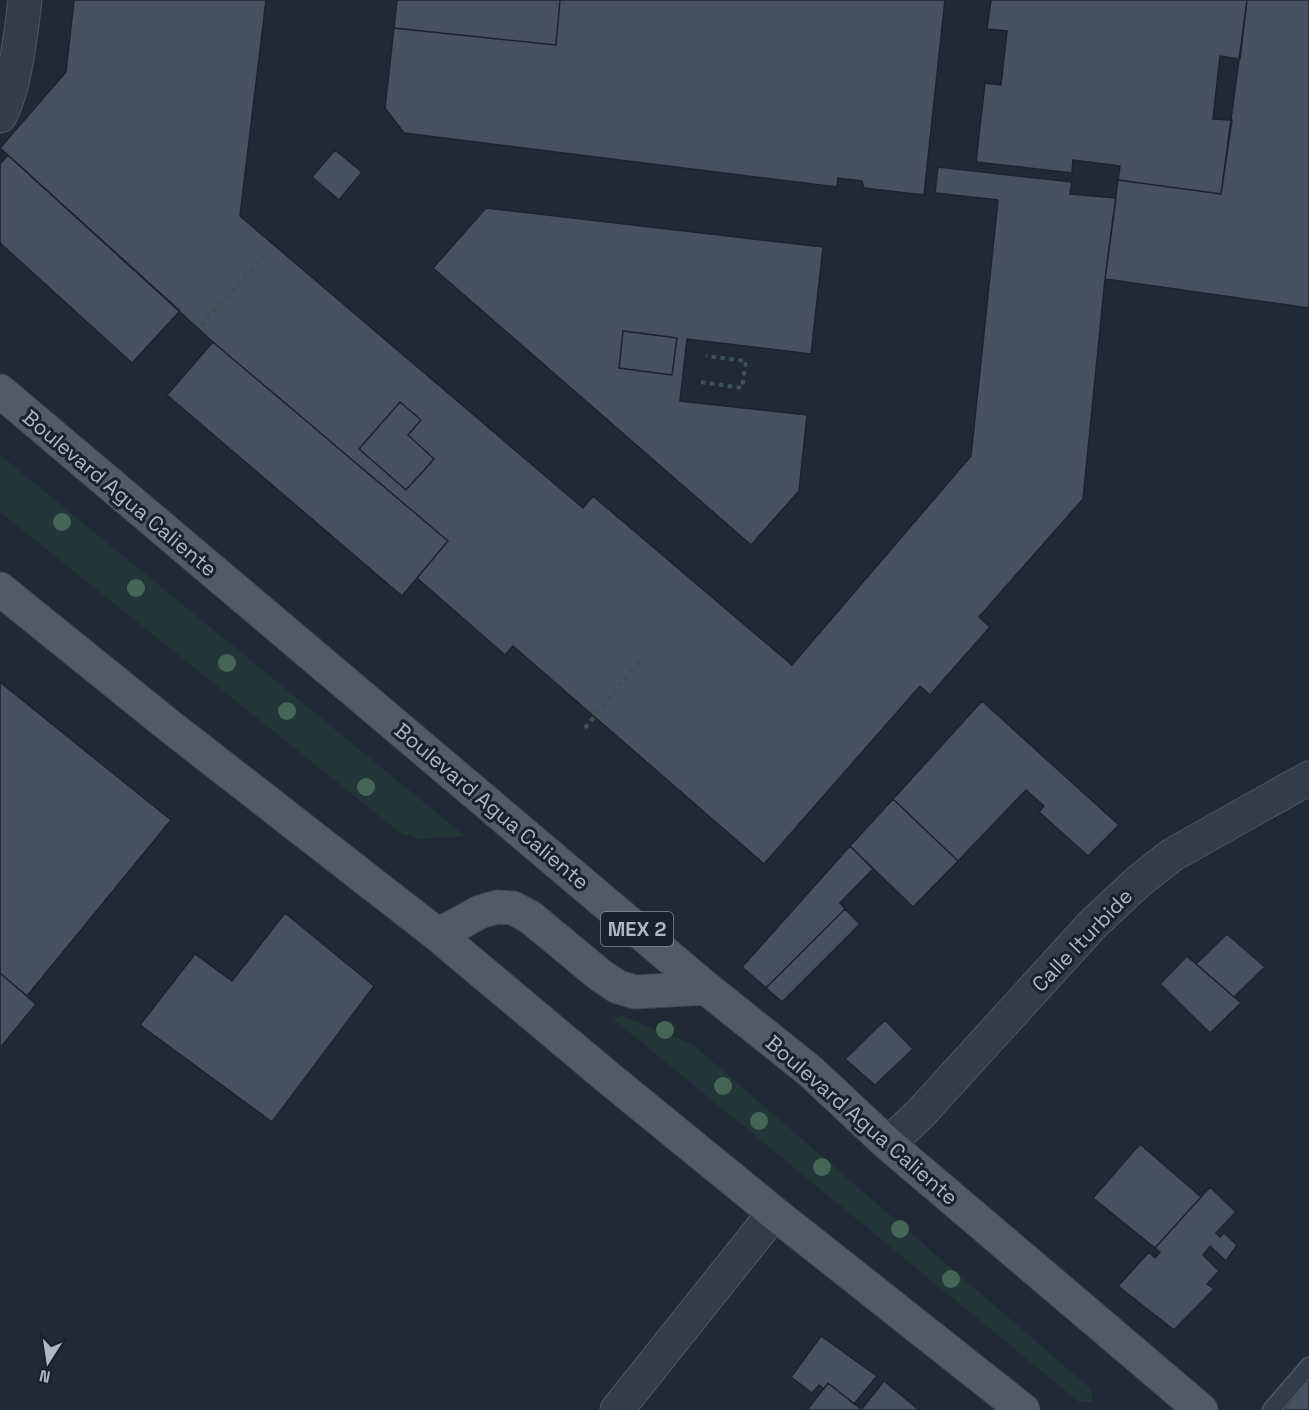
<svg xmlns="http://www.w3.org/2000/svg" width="1309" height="1410" viewBox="0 0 1309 1410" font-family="'Space Grotesk',sans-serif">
  <rect width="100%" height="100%" fill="#202a37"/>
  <path fill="#223638" d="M0 455 465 836 420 839 399 832 0 512Z
    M623 1016 692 1044 1091 1389 1093 1402H1079L612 1018Z"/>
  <path fill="#465162" stroke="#1b232e" stroke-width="1.5" d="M74 0H266L240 216 583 508 593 496 792 665 971 456 998 200 935 193 938 167 1072 182 1070 194 1116 198 1105 279 1083 499 979 617 990 627 930 695 920 686 764 864 513 646 505 655 417 578 448 541 213 342 0 148 66 72Z
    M397 0H945L924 195 864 188 862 181 838 178 837 187 404 133 385 108Z
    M397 0H560L556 45 394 28Z
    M991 0H1247L1240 59 1220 56 1213 119 1232 120 1221 194 1118 180 1120 166 1073 160 1072 173 976 162 985 83 1001 85 1007 31 987 29Z
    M1247 0H1309V308L1105 279 1118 180 1221 194Z
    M335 150 362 172 339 200 312 177Z
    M8 155 180 311 132 363 0 243V164Z
    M486 208 823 247 811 354 687 339 680 401 807 415 799 491 751 545 433 268Z
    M623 331 677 338 672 375 619 368Z
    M213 342 448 541 402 596 167 395Z
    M400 402 421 420 408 435 434 459 406 490 359 449Z
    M0 682 171 820 27 996 0 973Z
    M982 701 1119 825 1088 856 1039 812 1044 806 1026 790 958 861 893 799Z
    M893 799 958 861 913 907 850 846Z
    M850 846 873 869 840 903 845 909 766 988 742 967Z
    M845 909 860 924 782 1002 766 988Z
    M285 913 374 986 272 1122 140 1025 195 954 232 981Z
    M1227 934 1265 967 1234 997 1196 964Z
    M1187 956 1241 1003 1210 1033 1160 984Z
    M0 973 36 1004 0 1048Z
    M885 1020 913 1049 875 1085 845 1059Z
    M1140 1144 1201 1197 1155 1248 1093 1198Z
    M1210 1187 1236 1212 1216 1233 1220 1237 1224 1233 1237 1245 1226 1261 1210 1246 1203 1255 1219 1271 1207 1284 1214 1289 1174 1330 1118 1286 1149 1252 1155 1258 1160 1252 1155 1248Z
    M821 1336 877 1376 854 1404 828 1383 824 1389 819 1385 812 1393 791 1377Z
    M1309 1379V1410H1283Z
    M884 1381 919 1410H861Z
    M828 1383 861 1409V1410H807Z"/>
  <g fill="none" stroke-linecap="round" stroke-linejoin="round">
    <defs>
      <path id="lane" d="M1271 1410 1309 1366"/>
      <path id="street" d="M0 116C15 88 21 33 25 0
        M888 1144 920 1114 1093 924 1139 881 1172 855 1309 778
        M617 1410 774 1213"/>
      <path id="primary" d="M0 391 706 988 810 1071 888 1144 1201 1410
        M0 589 167 724 438 935 611 1080 774 1213 1023 1410
        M438 935 480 912 497 907 513 908 530 917 600 975 618 987 635 992 706 988"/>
    </defs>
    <use href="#lane" stroke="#4e5763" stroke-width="19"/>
    <use href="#street" stroke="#4e5763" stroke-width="35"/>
    <use href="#primary" stroke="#3d4551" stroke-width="35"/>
    <path stroke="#3c5253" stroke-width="4" stroke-dasharray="4.5 4.5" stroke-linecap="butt" d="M201 325 270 250
      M701 382 742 388 746 361 706 356
      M585 728 643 657"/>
    <use href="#lane" stroke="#333c48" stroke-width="16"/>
    <use href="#street" stroke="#333c48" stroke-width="33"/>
    <use href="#primary" stroke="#515b68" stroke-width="33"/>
  </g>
  <g fill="#466556">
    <circle cx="62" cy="522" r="9"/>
    <circle cx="136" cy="588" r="9"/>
    <circle cx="227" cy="663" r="9"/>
    <circle cx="287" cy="711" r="9"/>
    <circle cx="366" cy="787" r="9"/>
    <circle cx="665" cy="1030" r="9"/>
    <circle cx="723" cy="1086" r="9"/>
    <circle cx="759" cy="1121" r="9"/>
    <circle cx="822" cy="1167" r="9"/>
    <circle cx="900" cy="1229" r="9"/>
    <circle cx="951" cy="1279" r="9"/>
  </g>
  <g text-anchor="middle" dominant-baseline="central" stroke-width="6" stroke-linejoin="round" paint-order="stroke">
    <rect fill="#19212c" stroke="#818a97" stroke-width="1.5" x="601" y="912" width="72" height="34" rx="4.5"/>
    <g font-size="20" font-weight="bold" fill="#adb7c5">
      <text x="637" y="929">MEX 2</text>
    </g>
    <g font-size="21" fill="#adb7c5" stroke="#19212c">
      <text transform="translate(120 493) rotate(40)">Boulevard Agua Caliente</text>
      <text transform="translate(492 806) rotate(40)">Boulevard Agua Caliente</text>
      <text transform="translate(1082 940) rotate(-46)">Calle Iturbide</text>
      <text transform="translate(862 1120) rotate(41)">Boulevard Agua Caliente</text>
    </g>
  </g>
  <g transform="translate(48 1362) rotate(192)" stroke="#19212c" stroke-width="4.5" paint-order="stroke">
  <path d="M0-4.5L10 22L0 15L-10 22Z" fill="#adb7c5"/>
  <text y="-9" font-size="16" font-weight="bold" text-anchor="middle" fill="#adb7c5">N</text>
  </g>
</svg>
